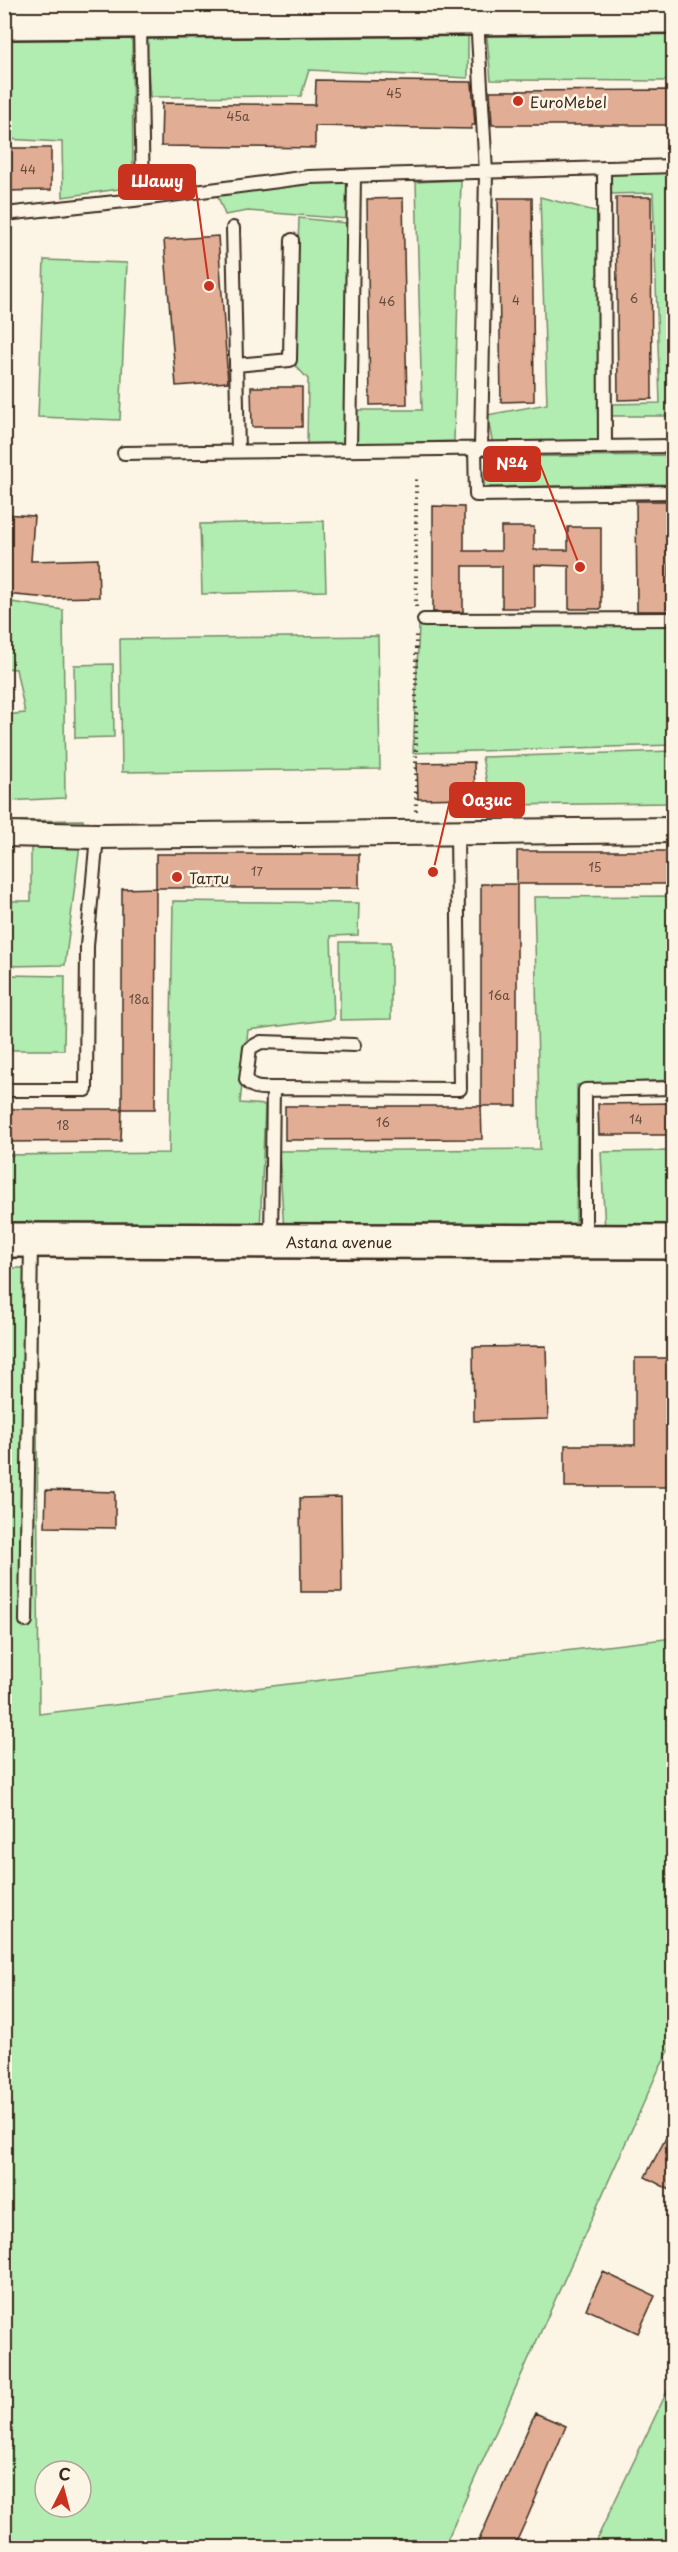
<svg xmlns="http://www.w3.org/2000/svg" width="678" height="2552" viewBox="0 0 678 2552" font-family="'Playpen Sans',sans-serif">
  <rect width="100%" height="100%" fill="#fcf5e5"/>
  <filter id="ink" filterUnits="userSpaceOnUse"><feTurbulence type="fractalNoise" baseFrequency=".0167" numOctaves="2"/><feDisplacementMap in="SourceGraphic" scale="12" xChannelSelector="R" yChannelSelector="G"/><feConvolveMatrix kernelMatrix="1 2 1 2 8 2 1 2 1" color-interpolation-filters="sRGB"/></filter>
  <g filter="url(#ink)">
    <path fill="#b1ecb1" stroke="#768b68" stroke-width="1.5" fill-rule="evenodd" d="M468 22V78L309 70 301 96 150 97 145 26Z
      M673 25V81L491 80 486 27Z
      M4 34 132 39 133 187 63 197 62 142 5 139Z
      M609 172H673V416H611V404L660 403 653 193 609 194Z
      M461 180 454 441 358 444 346 412 345 444H307L308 379 294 364 299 218 346 223 345 410H422L416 182Z
      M349 182 348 219 248 211 225 215 217 194 287 183Z
      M540 197 599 212V443L493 445 487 415 547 404Z
      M44 260 127 263 120 420 38 417Z
      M673 455V484L484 487 487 457Z
      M324 521 326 591 202 594 200 524Z
      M5 601 63 610 65 798 5 801V715L25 713 16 669 5 668Z
      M419 625H673V745L413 753Z
      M378 636 380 769 122 772 120 639Z
      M113 664 114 737 75 738 74 665Z
      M673 751V803L491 805 482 757Z
      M83 820 65 965 5 966 4 901H31V843H5V821Z
      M673 896V1005L665 1022 673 1027V1080L577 1085 576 1232H284L279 1151 540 1149 534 897Z
      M173 901 359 903 358 935 331 936 334 1019 248 1030 240 1103 265 1105 260 1232H5L4 1155 169 1153Z
      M340 942H391V1019L340 1020Z
      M5 975 65 976 64 1050H5Z
      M673 1151V1231L605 1232 601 1152Z
      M4 1268H36L39 1714 673 1638 674 2042 658 2071 444 2547 5 2548ZM45 2471H81V2507H45Z
      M673 2379V2531L664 2547H593Z"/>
    <path fill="#e1ad94" stroke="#3b2a1e" stroke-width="1.5" d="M316 80 472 82 475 125H472L471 129 315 126V148L161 146 162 103 315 105Z
      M674 90V125H492L490 91Z
      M4 148H51V190L4 191Z
      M616 197H651L652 399 618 400Z
      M403 198 407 404 370 405 367 199Z
      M498 198H532L534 401 501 402Z
      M218 236 228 382 176 386 164 240Z
      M251 387H302V427H252Z
      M636 501H670L669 611H637Z
      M433 506 464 507V551H501V527H534V550H568V527H601V609H569V566L535 565V608H502V566H463V612H433Z
      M4 514 34 516 31 561 98 559 99 597 49 598 4 594 8 541H4Z
      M474 762 475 798 418 799 417 763Z
      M517 851H674V884H517Z
      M156 854H359V888H156Z
      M481 884H517V1106H481Z
      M156 888 155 1109H122V889Z
      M674 1103V1135H599L598 1104Z
      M285 1106H481L482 1139 285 1140Z
      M4 1109H122L121 1141 4 1142Z
      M546 1346 548 1419 474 1421 473 1347Z
      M635 1358H674V1487H565V1445H635Z
      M46 1490 115 1492V1528L45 1527Z
      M341 1497 342 1592H301L300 1498Z
      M674 2123V2192L645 2177Z
      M603 2272 655 2296 638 2333 586 2309Z
      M535 2413 566 2426 528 2516 514 2547H476Z"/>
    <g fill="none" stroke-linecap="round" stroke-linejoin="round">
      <defs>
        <path id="lane" d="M477 18 486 172 481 449
          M140 23 143 199
          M604 168 605 447
          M4 222 5 214 134 200 309 177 674 166
          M233 228 238 451
          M236 365 290 360 292 240
          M475 449 476 495 674 492
          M350 450 354 176
          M124 453 674 446
          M424 620 674 619
          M273 1088C263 1088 253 1090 246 1080L250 1048 261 1042 354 1045
          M4 1090H86L87 946 97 836
          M271 1240 273 1088 460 1089 457 833
          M585 1241V1090L674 1088
          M26 1621 31 1242"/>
        <path id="street" d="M4 834 97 836 674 830"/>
        <path id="secondary" d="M4 22 674 16
          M4 1240 674 1242"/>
      </defs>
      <use href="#lane" stroke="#3b2a1e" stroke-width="16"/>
      <use href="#street" stroke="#3b2a1e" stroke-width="28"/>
      <use href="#secondary" stroke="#3b2a1e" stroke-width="38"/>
      <path stroke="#3b2a1e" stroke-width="4" stroke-dasharray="1.5 4.5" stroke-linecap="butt" d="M416 607V476
        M416 811V633"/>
      <use href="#lane" stroke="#fcf5e5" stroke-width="12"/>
      <use href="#street" stroke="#fcf5e5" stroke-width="24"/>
      <use href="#secondary" stroke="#fcf5e5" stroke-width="33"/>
    </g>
  </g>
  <g fill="#c8321e" stroke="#fcf5e5" stroke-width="2">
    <circle cx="518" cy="101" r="6"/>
    <circle cx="177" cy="877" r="6"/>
  </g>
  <g text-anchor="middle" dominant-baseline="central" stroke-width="5" stroke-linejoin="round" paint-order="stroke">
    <g font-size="12" fill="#644b3c">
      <text x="394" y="93">45</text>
      <text x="238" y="116">45а</text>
      <text x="28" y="169">44</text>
      <text x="634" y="298">6</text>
      <text x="516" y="300">4</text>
      <text x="387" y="301">46</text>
      <text x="595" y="867">15</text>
      <text x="257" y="871">17</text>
      <text x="499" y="995">16а</text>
      <text x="139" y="999">18а</text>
      <text x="636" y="1119">14</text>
      <text x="383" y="1122">16</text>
      <text x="63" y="1125">18</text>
    </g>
    <g font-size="15" fill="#3b2a1e" stroke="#fcf5e5" text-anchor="start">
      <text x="530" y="101">EuroMebel</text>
      <text x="189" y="877">Татти</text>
    </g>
    <g font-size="15" fill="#3b2a1e" stroke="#fcf5e5">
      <text x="339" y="1241">Astana avenue</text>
    </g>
  </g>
  <path fill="none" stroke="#c8321e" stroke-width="2" d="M209 286L195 182M580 567L540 464M433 872L450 800"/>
  <g fill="#c8321e" stroke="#fcf5e5" stroke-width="2">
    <circle cx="209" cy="286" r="6"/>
    <circle cx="580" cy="567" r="6"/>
    <circle cx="433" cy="872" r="6"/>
  </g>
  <g fill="#c8321e" stroke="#c8321e" stroke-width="2">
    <rect x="119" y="165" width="76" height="34" rx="6"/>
    <rect x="484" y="447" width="56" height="34" rx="6"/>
    <rect x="450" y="783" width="74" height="34" rx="6"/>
  </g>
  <g font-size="16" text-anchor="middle" font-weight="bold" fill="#fff">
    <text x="157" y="187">Шашу</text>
    <text x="512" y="470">№4</text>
    <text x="487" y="806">Оазис</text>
  </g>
  <rect width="678" height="2552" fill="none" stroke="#fcf5e5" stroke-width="24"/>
  <rect x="12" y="12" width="654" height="2528" fill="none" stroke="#3b2a1e" stroke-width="2" filter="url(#ink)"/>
  <g transform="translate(63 2489) rotate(6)"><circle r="28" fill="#fcf5e5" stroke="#afa495" stroke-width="1.5"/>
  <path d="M0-4.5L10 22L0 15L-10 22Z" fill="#c8321e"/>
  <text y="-9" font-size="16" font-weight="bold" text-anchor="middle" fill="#3b2a1e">С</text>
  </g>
</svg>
